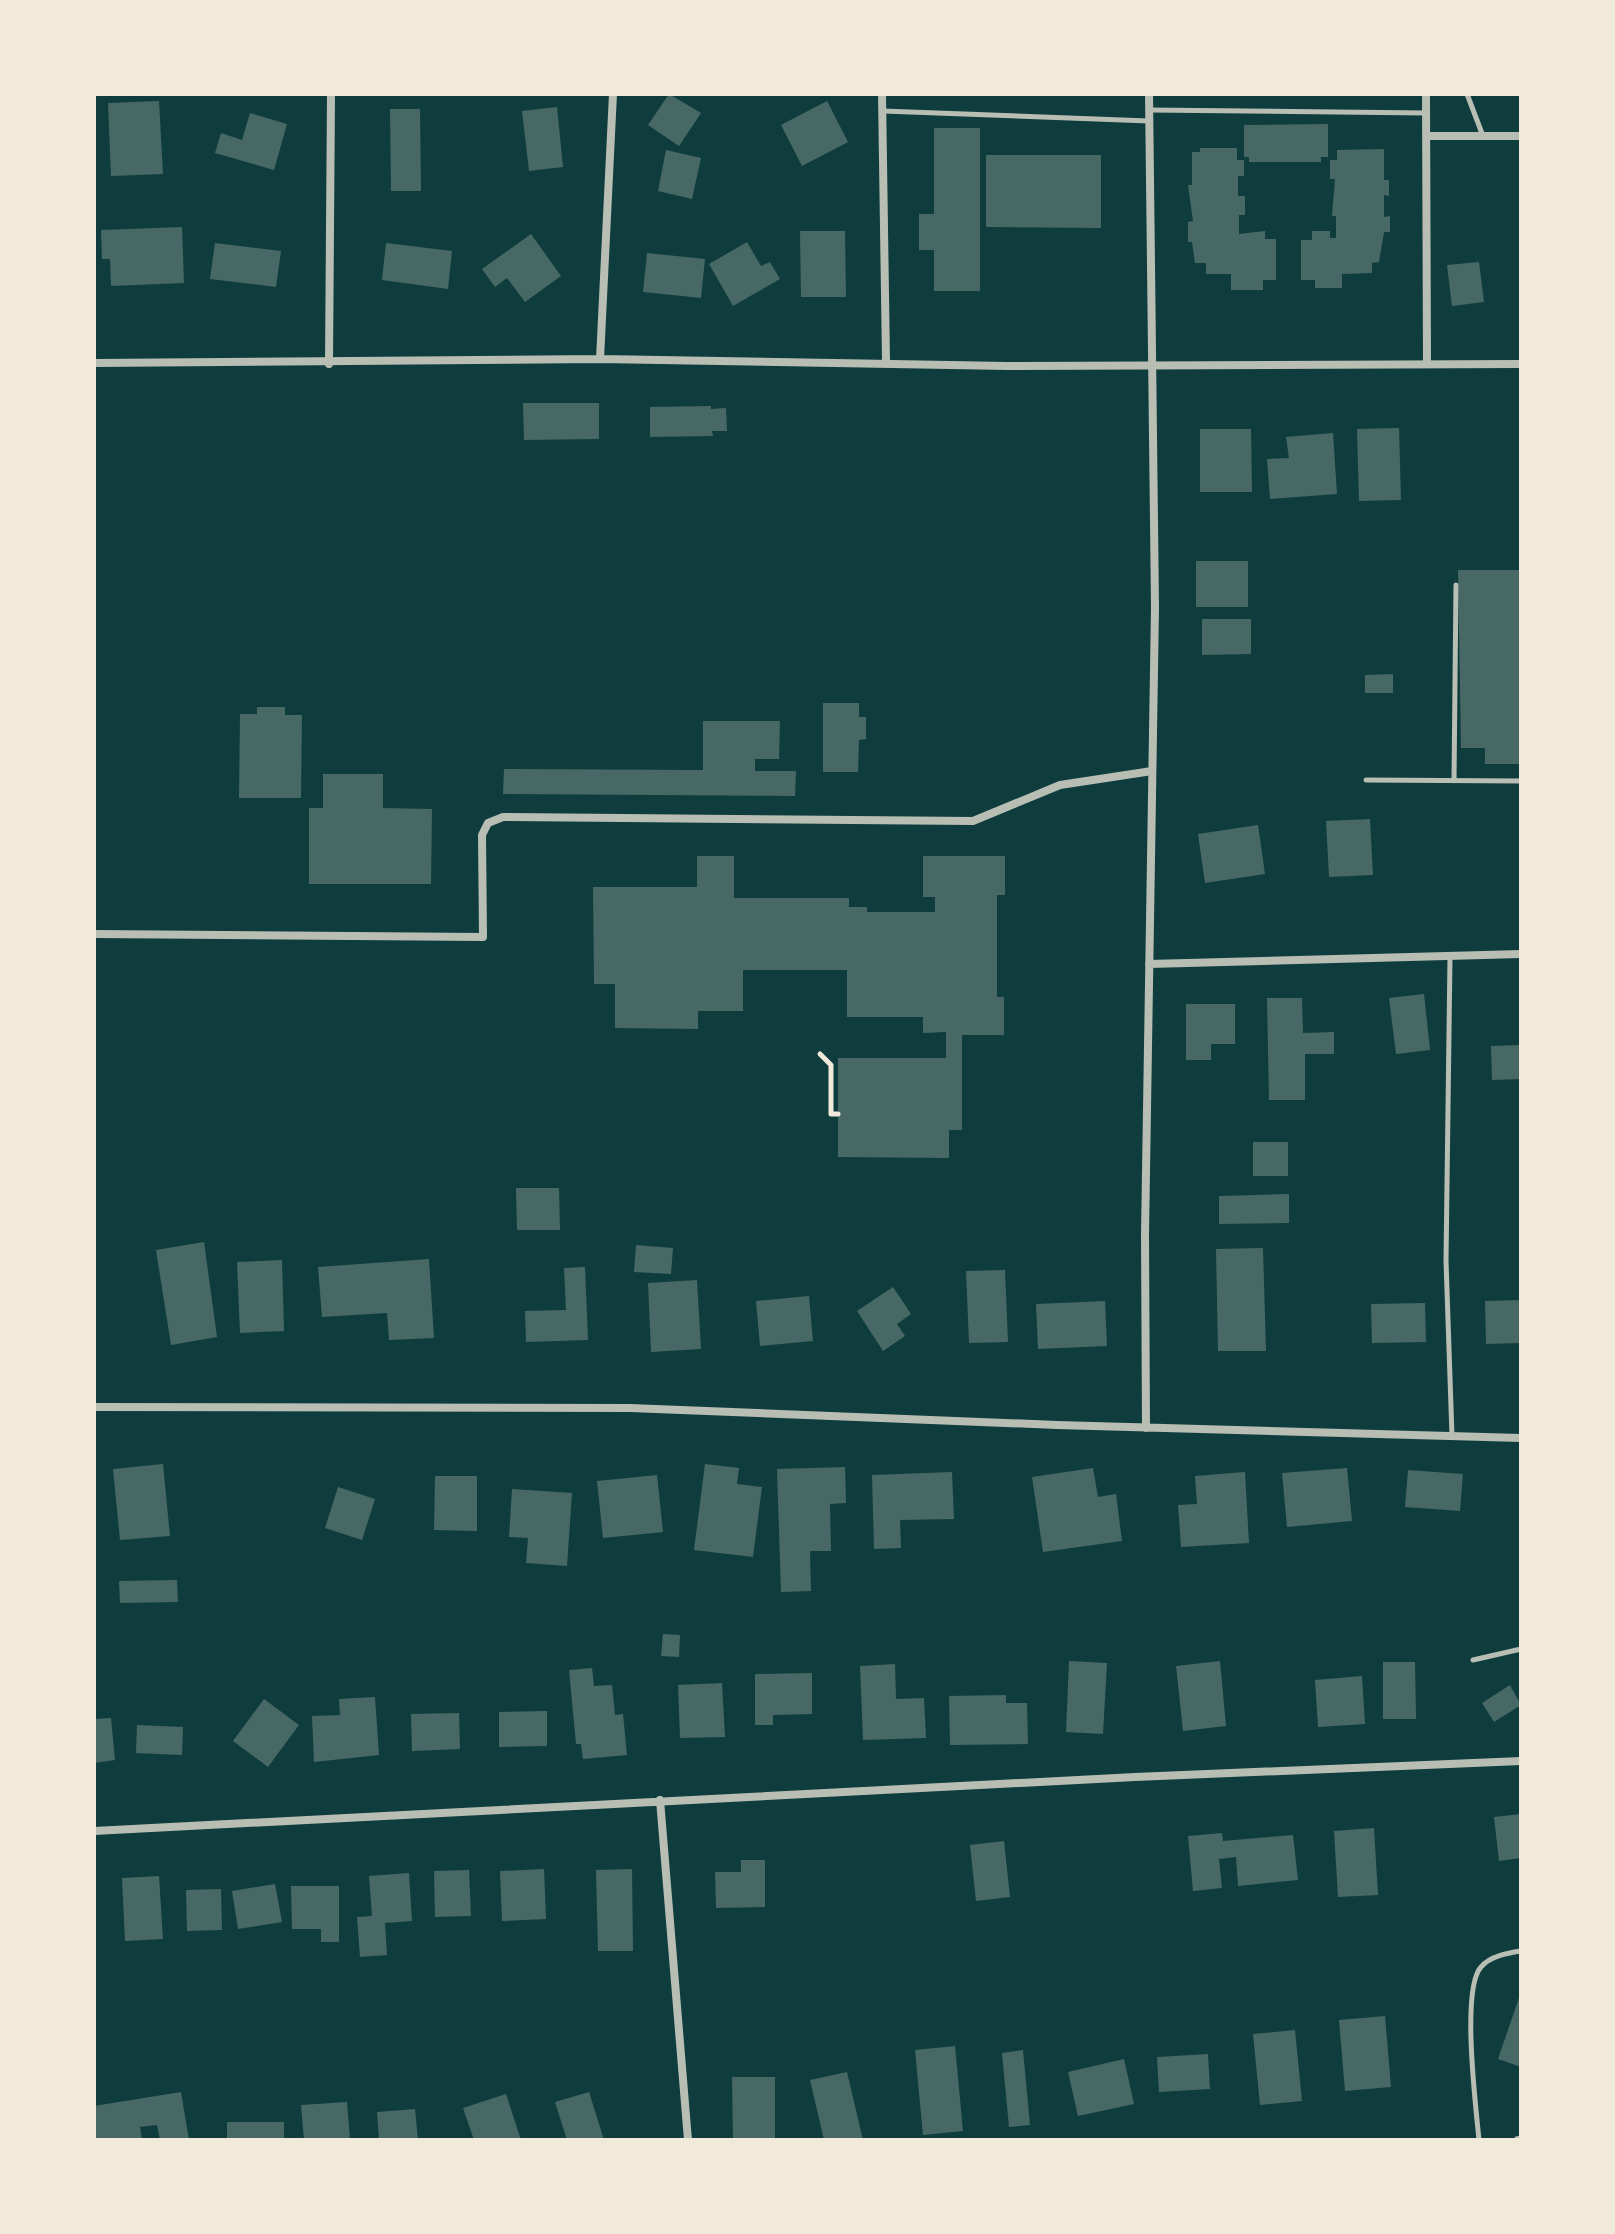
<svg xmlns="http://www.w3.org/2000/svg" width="1615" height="2234" viewBox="0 0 1615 2234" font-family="'Crimson Pro',serif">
  <rect width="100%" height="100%" fill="#0f3d3e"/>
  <path fill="#486865" d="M669 94 701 113 679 146 648 125Z
    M159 101 163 174 111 176 108 103Z
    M827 101 848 142 802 166 781 125Z
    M557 107 563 167 529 171 522 111Z
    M390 109H420L421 191H391Z
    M250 113 287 124 274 170 215 153 221 133 242 140Z
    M1328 124V157H1321V162H1249V157H1244V125Z
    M934 128H980V291H934V250H919V214H934Z
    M1200 148H1237V160H1244V176H1238V196H1245V215H1239V234L1265 231V239H1276V280H1263V290H1231V274H1206V263H1195L1192 242H1188V222L1193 221 1188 185H1192V152H1200Z
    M1384 149V180H1389V196L1384 195V217L1390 216V232H1384L1379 262 1372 263V273L1342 274V288H1315V280H1301V240H1312V231H1330V238H1336V216H1332L1335 179H1330V160H1337V150Z
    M666 150 701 158 692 199 658 191Z
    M986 155H1101V228L986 227Z
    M182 227 184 283 111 286 110 259H102L101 230Z
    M800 231H845L846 297H801Z
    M531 234 561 276 525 302 507 278 495 287 482 269Z
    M747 242 761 266 770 262 780 279 733 306 709 264Z
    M215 243 281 251 276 287 210 279Z
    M386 243 452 251 448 289 382 280Z
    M647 253 705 259 701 298 643 292Z
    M1479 262 1484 302 1452 306 1447 265Z
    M523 403H599V439L524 440Z
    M711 406V409L726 408 727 431H712L713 436 650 437V407Z
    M1399 428 1401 500 1359 501 1357 429Z
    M1200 429H1251L1252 492H1200Z
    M1333 433 1337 494 1270 499 1267 459 1289 458 1286 437Z
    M1196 561H1248V607H1196Z
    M1458 570H1521V764H1485V748H1461Z
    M1202 619H1251V654L1202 655Z
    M1393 674V693H1365V675Z
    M823 703H859V717H866V739L859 740 858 772H823Z
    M257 707H285V715H302L301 798H239L240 714H257Z
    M703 721H780L779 759H755V771H796L795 796 503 794 504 769 703 770Z
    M323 774H383V808L432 809 431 884H309V808H323Z
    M1370 819 1373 875 1329 877 1326 821Z
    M1258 825 1265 874 1205 883 1198 834Z
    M697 856H734V898H849V907H867V912H935V897H923V856H1005V895H997V997H1004V1035H962V1130H949V1158L838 1157V1058H946V1032L923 1033V1017H847V970H743V1011H698V1029L615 1028V984H594L593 887H697Z
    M1424 994 1430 1050 1396 1054 1389 998Z
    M1267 998H1302L1303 1033 1334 1032V1054H1305V1100H1269Z
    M1186 1004H1235V1044H1211V1060H1186Z
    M1521 1045V1079L1492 1080 1491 1046Z
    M1253 1142H1288V1176H1253Z
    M516 1188H559L560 1230H517Z
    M1289 1194V1223L1219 1224V1196Z
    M204 1242 217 1337 171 1345 156 1250Z
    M636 1245 673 1248 671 1274 634 1272Z
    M1263 1248 1266 1351H1218L1216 1249Z
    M429 1259 434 1338 389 1340 387 1313 322 1317 318 1267Z
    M282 1260 284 1331 240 1333 237 1262Z
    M585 1267 588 1340 526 1342 525 1311 566 1310 564 1268Z
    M1005 1270 1008 1342 969 1343 966 1271Z
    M697 1280 701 1349 651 1352 648 1283Z
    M893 1287 911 1314 897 1324 905 1336 883 1351 857 1311Z
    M809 1296 813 1341 760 1346 756 1301Z
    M1521 1300V1343L1486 1344 1485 1301Z
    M1105 1301 1107 1346 1038 1349 1036 1304Z
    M1425 1303 1426 1342 1372 1343 1371 1304Z
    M163 1464 170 1536 120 1540 113 1469Z
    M705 1464 739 1468 737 1484 762 1487 753 1557 694 1550Z
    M845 1467 846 1503 830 1504 831 1551H810L811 1591 781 1592 777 1469Z
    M1093 1468 1098 1497 1116 1494 1122 1541 1043 1552 1032 1477Z
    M1347 1468 1352 1521 1287 1527 1282 1473Z
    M1408 1470 1463 1474 1460 1511 1405 1507Z
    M952 1472 954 1519 900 1520 901 1548 874 1549 872 1475Z
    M1245 1472 1249 1543 1181 1547 1178 1505 1197 1504 1195 1476Z
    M657 1475 663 1532 603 1538 597 1481Z
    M435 1476H477V1531L434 1530Z
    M338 1487 375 1499 362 1540 325 1528Z
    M512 1489 572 1493 567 1566 526 1563 528 1538 509 1537Z
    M177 1580 178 1602 120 1603 119 1581Z
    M663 1634 680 1635 679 1657 661 1656Z
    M1069 1661 1107 1663 1103 1734 1066 1732Z
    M1220 1661 1226 1726 1183 1731 1176 1666Z
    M1383 1662H1415L1416 1719H1383Z
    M895 1664 896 1699 924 1698 926 1738 863 1740 860 1666Z
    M592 1668 594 1686 612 1685 615 1715 623 1714 627 1755 583 1759 581 1744H576L569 1670Z
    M812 1673V1714L773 1715V1725H755V1674Z
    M1362 1676 1365 1724 1318 1727 1315 1680Z
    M722 1683 725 1737 680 1738 678 1685Z
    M1510 1685 1521 1705 1494 1722 1482 1703Z
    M1006 1695V1703H1027L1028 1744 950 1745 949 1696Z
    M375 1697 379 1755 314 1762 312 1716 340 1715 339 1699Z
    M264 1699 299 1725 268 1767 233 1741Z
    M547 1711V1746L499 1747V1712Z
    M459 1713 460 1749 412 1751 411 1714Z
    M111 1718 115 1760 94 1763V1719Z
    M137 1725 183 1727 182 1755 136 1753Z
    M1521 1814V1858L1499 1861 1494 1817Z
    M1374 1828 1378 1895 1338 1897 1334 1831Z
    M1222 1833 1223 1841 1293 1835 1298 1880 1238 1886 1236 1857 1219 1859 1222 1888 1193 1891 1188 1836Z
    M1004 1841 1010 1897 976 1901 970 1845Z
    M741 1860H765V1907L716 1908 715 1872H741Z
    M544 1869 546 1919 502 1921 500 1871Z
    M632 1869 633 1951H598L596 1870Z
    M469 1870 471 1916 435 1917 434 1871Z
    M409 1873 412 1921 385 1923 387 1955 360 1957 357 1917 372 1916 369 1876Z
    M159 1876 163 1939 125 1941 122 1878Z
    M275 1884 282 1922 238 1929 232 1891Z
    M291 1886H339V1942H321V1929H292Z
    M221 1889 222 1930 187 1931 186 1890Z
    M1521 1992V2067L1498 2059Z
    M1385 2016 1391 2087 1345 2091 1339 2020Z
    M1295 2030 1302 2101 1260 2105 1253 2034Z
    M955 2046 963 2131 923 2135 915 2050Z
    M1023 2050 1030 2125 1009 2127 1002 2053Z
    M1208 2054 1210 2089 1159 2092 1157 2057Z
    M1124 2059 1134 2104 1078 2116 1068 2072Z
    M847 2072 863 2140H824L810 2080Z
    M732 2077H775V2140H733Z
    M181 2092 189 2140H160L157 2125 140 2127 142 2140H94V2106Z
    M589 2092 604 2140H567L555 2102Z
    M506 2094 521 2140H474L463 2108Z
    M347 2102 350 2140H304L301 2105Z
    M415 2109 418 2140H379L377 2112Z
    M227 2122H284V2140H227Z"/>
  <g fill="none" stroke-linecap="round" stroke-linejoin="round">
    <path stroke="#f1e9da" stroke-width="5" d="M820 1054 831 1065V1114H838"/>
    <path stroke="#b8beb3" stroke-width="5" d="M1467 94 1483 136
      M1149 110 1426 113
      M883 111 1149 121
      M1366 780 1521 781
      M1454 781 1456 585
      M1450 957 1446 1261 1452 1436
      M1473 1660 1521 1649
      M1479 2140C1476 2107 1461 1989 1481 1967 1490 1956 1508 1953 1521 1951"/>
    <path stroke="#b8beb3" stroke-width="8" d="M882 94 886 361
      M1426 94 1427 363
      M1426 136H1521
      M600 359 613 94
      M94 363 600 359 1007 366 1521 364
      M329 364 331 94
      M94 934 483 937 482 835 488 823 503 817 973 821 1060 785 1152 771
      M1149 964 1521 954
      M94 1407 630 1408 1057 1425 1521 1438
      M1146 1428 1145 1235 1155 607 1149 94
      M660 1800 688 2140
      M94 1831 1135 1777 1521 1761
      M1518 2140H1521"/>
  </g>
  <rect width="1615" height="2234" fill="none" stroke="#f1e9da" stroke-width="192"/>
</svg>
